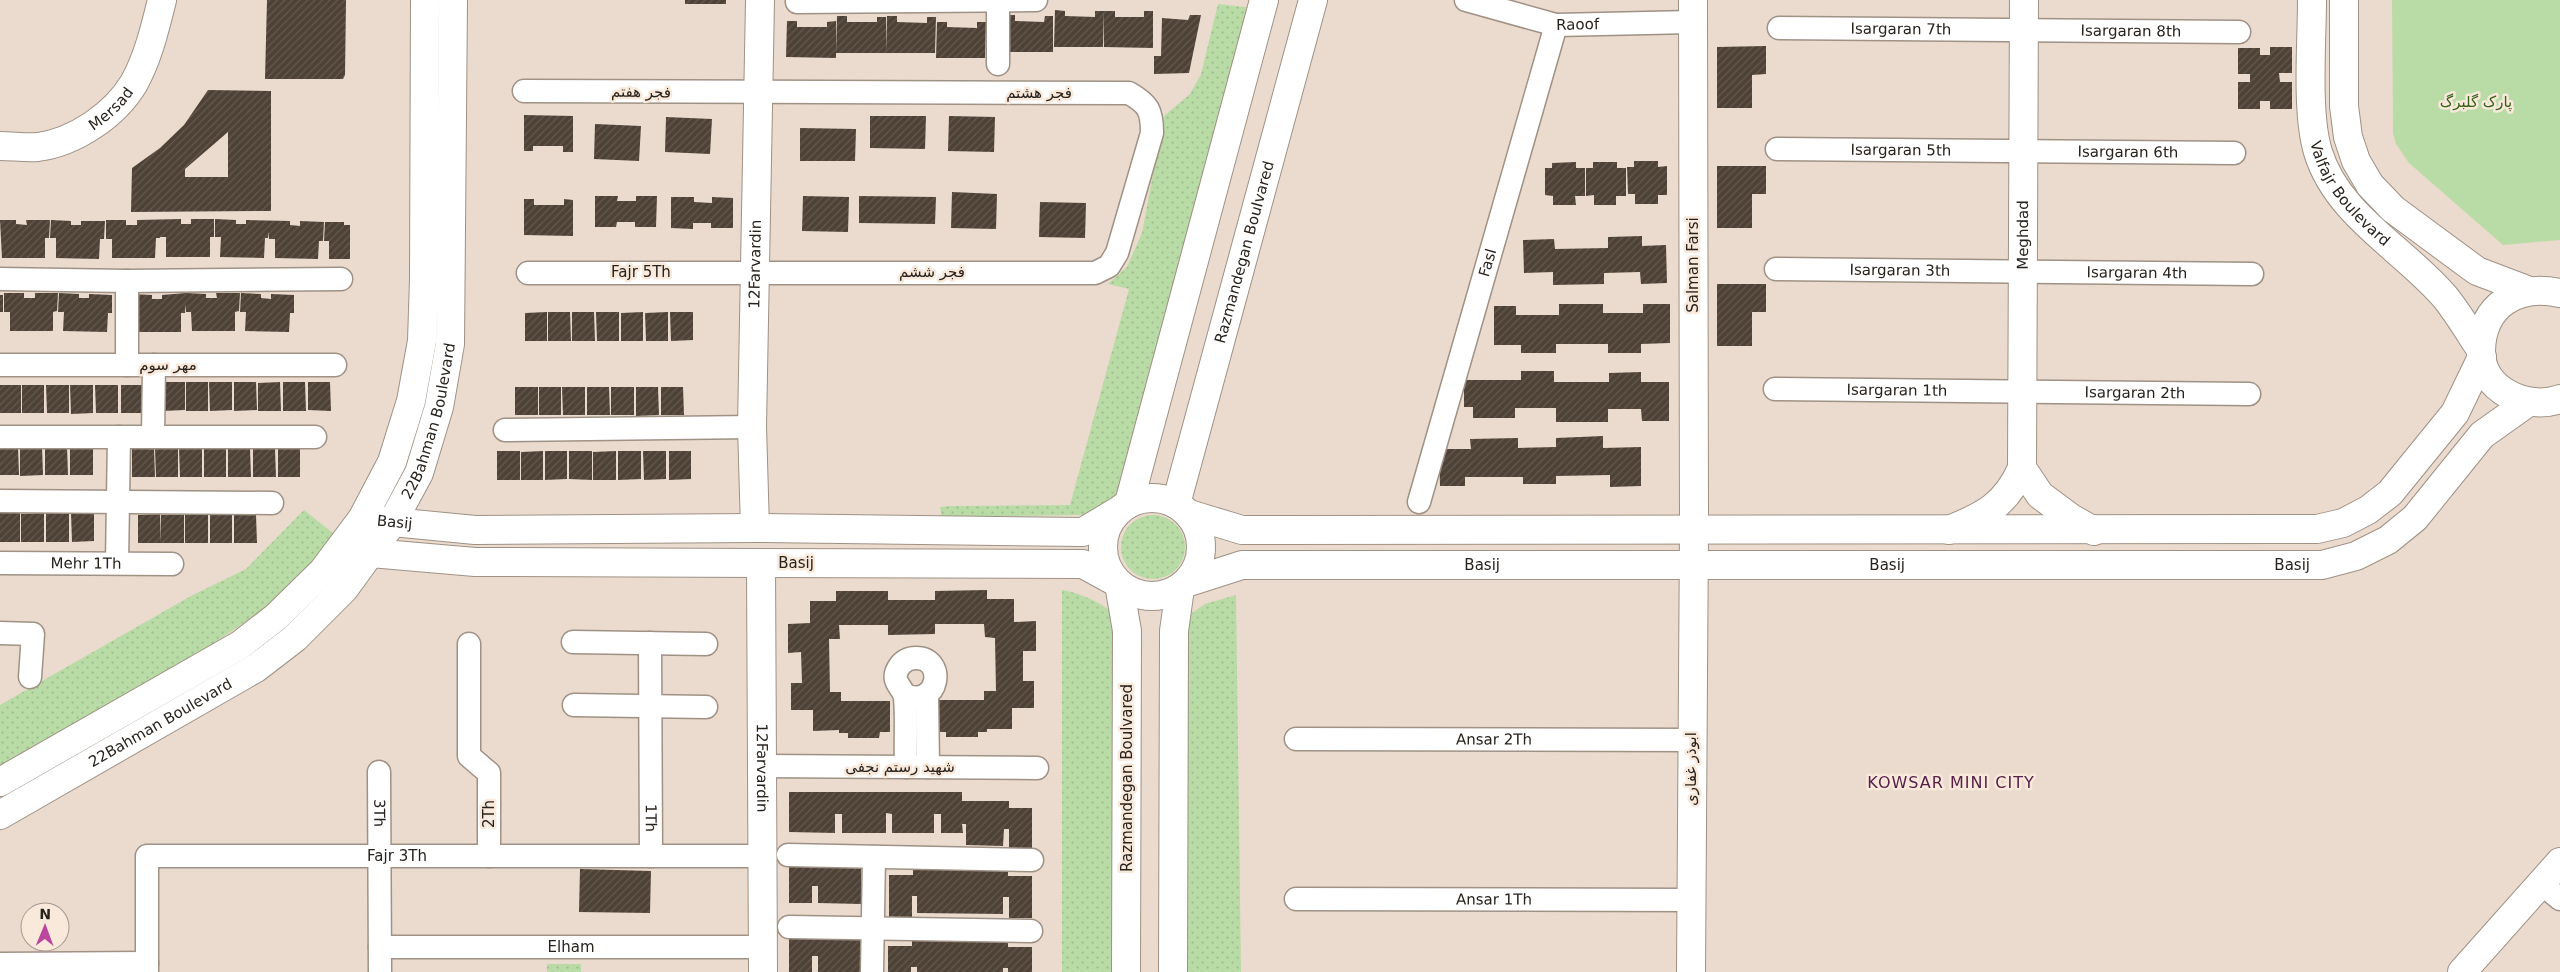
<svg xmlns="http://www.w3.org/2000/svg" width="2560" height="972" viewBox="0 0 2560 972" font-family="'DejaVu Sans',Cairo,sans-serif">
  <defs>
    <pattern id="grass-dots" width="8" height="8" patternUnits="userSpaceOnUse" patternTransform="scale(1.25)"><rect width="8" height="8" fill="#b9dba6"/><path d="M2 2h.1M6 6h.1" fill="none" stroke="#9fbc8e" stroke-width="1.8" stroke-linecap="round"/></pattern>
    <pattern id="building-hatch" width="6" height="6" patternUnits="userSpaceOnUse" patternTransform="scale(1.25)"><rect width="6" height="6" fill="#4e4136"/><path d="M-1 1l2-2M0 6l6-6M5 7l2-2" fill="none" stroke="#645a51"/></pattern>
  </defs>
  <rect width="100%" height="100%" fill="#ebdbce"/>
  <path fill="url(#grass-dots)" d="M1218 4 1254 8 1119 497 1084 515 942 517 940 507 951 506 1070 505 1129 289 1108 284 1127 267 1142 233 1164 116 1190 94 1201 74Z
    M304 510 334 534 313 564 261 611 192 658 0 768V705L191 596 246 569Z
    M1121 547a32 32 0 1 1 64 0a32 32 0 1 1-64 0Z
    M1062 590C1088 595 1106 605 1125 623L1126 972H1062Z
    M1236 595 1241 972H1173L1176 624 1205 604Z
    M547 964H581V972H547Z"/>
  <path fill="#b9dba6" d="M2392 0H2560V240L2503 245 2409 163 2396 144 2393 133Z"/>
  <path fill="url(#building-hatch)" fill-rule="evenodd" d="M267 0H346L345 75 343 79H265Z
    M685 0H726V4H685Z
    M1055 10 1065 11V16L1095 17V11H1104L1103 47H1054Z
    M1104 11H1115V17H1144V11H1153V48L1104 47Z
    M1004 15H1015V21L1044 22 1045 16H1053V52H1004Z
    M1190 15H1201L1189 73 1154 74V56H1161L1162 18 1188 20Z
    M837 16H847V22H877V17H886V53H836Z
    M887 16H897V22L927 23V17H936L935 53H886Z
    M787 21H797V27H827V22L836 21V58L786 57Z
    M937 22H947V27L977 28V22H986L985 58H936Z
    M1766 46V74L1752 75V108H1717V47Z
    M2270 47H2292V73H2279L2280 82H2292V109H2270V101H2260V109H2238V82H2250V74H2238V48H2260V55H2270Z
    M208 90 271 91V211L131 212 132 168 160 148 184 125ZM228 132V177H185V169Z
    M524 115 573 116V152H563V146H533V151H524Z
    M870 116H926L925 149 870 148Z
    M949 116 995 117 994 152 948 151Z
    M666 117 712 119 710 154 665 152Z
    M595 124 641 126 639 161 594 159Z
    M800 128 856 129 855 161H800Z
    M1634 161H1658V167L1667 166V195H1658V204H1635V194H1628L1627 167H1634Z
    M1576 162V168H1585V196H1575L1576 205H1553V196L1545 195V168H1552V163Z
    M1593 162H1617V168H1626V196H1616V205H1594V195L1586 196V168H1593Z
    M1717 166H1766V194H1752V228H1717Z
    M952 192 997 194 996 229 951 228Z
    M595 196H618L617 201H636V196H657L656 227H635V222H617L616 227H595Z
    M803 196 849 197 848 232 802 231Z
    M859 196 936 197 935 224 859 223Z
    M671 197H694V202L712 203V197L733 198V228H711V223H693V229L671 228Z
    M524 199H534V205H564V199L573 200V236L524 235Z
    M1040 202 1086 203 1085 238 1039 237Z
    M181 219V224H191V219H214V237H210V257H166V237H160V231V238H156L155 258H112V239H106V220H126V225H137V220Z
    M215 219 236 220V224H246V220L290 221V225L300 226V221L324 222 323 241H319L318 259 275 258V239H269V232L268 238H265L264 258 220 257 221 237H215Z
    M0 220H16V224L27 225 26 220H50L49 238H45V258H2Z
    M51 220 71 221V225H81V221H105L104 239H100L99 259 56 258V238H50Z
    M325 222H344V225H350V259H329V241H324Z
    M1642 236V246L1666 245 1667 283 1641 284 1640 272 1604 273V284L1553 285V272L1524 273 1523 240 1554 239 1555 249 1608 248V237Z
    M1717 284H1766V312H1752V346H1717Z
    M4 293H24V298H35V293H58L57 311 53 312V331H10V312H4Z
    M59 293 79 294V298H89V294L112 295V313H108L107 332 63 331 64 312H58Z
    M216 293H240L239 311 235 312V331H192L191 312H186L185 304V313H181V332H137L131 294 152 295V299H162V295L186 293 206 294V298H217Z
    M241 293 261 294V298L271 299V294L294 295V313H290L289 332 245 331 246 312H240Z
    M0 295H3V312H0Z
    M1559 304H1603V313H1643V304H1670V343L1641 344V353H1608V344H1556V353H1521V345H1494V306H1516V315H1559Z
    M547 312V341H525V313Z
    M548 312H570L571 341H548Z
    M572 312H594L595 341H572Z
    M596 312H619V341H597Z
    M643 312V341H621V313Z
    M668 312V341H646L645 313Z
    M670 312H693V340L671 341Z
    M1521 371H1554V382H1609V373L1641 372V382H1669V421H1642L1641 409H1608V422H1556V408H1515V418H1473V407H1464V380H1521Z
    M162 382H185V410L162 411Z
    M186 382H208V411H186Z
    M209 382H232V410L210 411Z
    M234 382H256L257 410 234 411Z
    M280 382 281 411H258V383Z
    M283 382H305L306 411H283Z
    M308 382H330L331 411 308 410Z
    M0 385H21V413H0Z
    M22 385H44V413H22Z
    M46 385H69V413H47Z
    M70 385H93V413L71 414Z
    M95 385H118V413H96Z
    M121 385H143V413H121Z
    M515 387H538V415H515Z
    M539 387H561V415H539Z
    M562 387H585V415H563Z
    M587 387H609L610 415H587Z
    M611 387H634V415H611Z
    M636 387H658L659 415 636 416Z
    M661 387H683L684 415H661Z
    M1603 436V448L1641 447V486L1610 487V475L1556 476V484H1523V477H1465V486H1440L1439 449H1471L1470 439 1518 438V448L1556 447V438Z
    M0 447H18L19 475H0Z
    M20 447H42L43 475 20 476Z
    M45 447H67L68 475H45Z
    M70 447H93V475H70Z
    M154 448 155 477H132V449Z
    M178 448V477H156L155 449Z
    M179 448 202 449V477H180Z
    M226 448V477H204V449Z
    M300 448V477H278V449Z
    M228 449H250L251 477H228Z
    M253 449H275L276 477H253Z
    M497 451H520V480H497Z
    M543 451V480H521V452Z
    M545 451H567V479L545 480Z
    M569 451H592V480L569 479Z
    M616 451V480H593V452Z
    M618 451H641V479L618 480Z
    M643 451H666V479L644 480Z
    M669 451H691V479L669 480Z
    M0 513H20V542H0Z
    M44 513V542H21V514Z
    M46 513H69V542H46Z
    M71 513H94V541L72 542Z
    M160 514 161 543H138V515Z
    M208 514V543H185V515Z
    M232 514V543H210V515Z
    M161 515H184V543H161Z
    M234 515H256L257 543H234Z
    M987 590V599H1014V622L1036 621V651H1023V681H1034V708H1012V729H987V732H978V737H946V732H936L935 700H984V691H996L995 638 985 637 984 624H935V634L888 635V625H839L840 639H829L830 692H841V701H890V732H880L879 738H848V733H839V730L813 731V710H791V683H802L801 652 788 653V624L810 623V601H836V591H888V600H935V591Z
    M789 792H962V801H1009V808H1032V850H1009V829H1004L1003 846 966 845V824H962L963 833H941V814H934V833H892V814L886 813V833H842V814H835V833L789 832Z
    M789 865H861V904L818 903V886H812V903H789Z
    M913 868 1008 869V876H1032V918H1009V897H1003V914L917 913V896H912V917H889V875H913Z
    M580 869 651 871 650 913 579 912Z
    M789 935 860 936V972H818V956H812V972H789Z
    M912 940H1008V947H1032V972H1008V968H1003V972H917V967H911V972H888V946H912Z"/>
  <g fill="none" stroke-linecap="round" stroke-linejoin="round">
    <defs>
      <g id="minor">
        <path d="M998 0V64"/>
        <path id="s1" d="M1466 0 1556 25 1692 22"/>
        <path d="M797 2 1036 0"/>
        <path id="s2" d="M1779 28 2239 32"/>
        <path d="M524 91 1129 93C1148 104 1152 110 1152 133L1117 253 1109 266 1095 273H528"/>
        <path id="s3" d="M1777 149 2234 153"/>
        <path id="s4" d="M1776 269 2252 274"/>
        <path d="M0 279 127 281 341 279"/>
        <path d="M0 365H335"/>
        <path d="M127 365V281"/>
        <path id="s5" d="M1775 389 2249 394"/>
        <path d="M505 430 752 427"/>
        <path d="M0 437H315"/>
        <path d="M153 437 154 365"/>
        <path d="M0 501 272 503"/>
        <path id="s6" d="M1419 502 1556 25"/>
        <path id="s7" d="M0 563 172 564"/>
        <path d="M117 563 119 437"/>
        <path d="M0 633 33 634 30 677"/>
        <path d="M573 642 706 644"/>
        <path id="s8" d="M650 643 651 856"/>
        <path d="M469 644V756L489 773V856"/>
        <path d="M927 694 928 767"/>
        <path d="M905 695C939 709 947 658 916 658 909 658 903 661 899 667 889 682 904 687 905 698 907 720 905 744 906 767"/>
        <path d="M574 705 706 707"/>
        <path id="s9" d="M1296 739 1691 740"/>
        <path d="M763 766 1037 768"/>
        <path id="s10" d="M379 772 380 972"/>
        <path d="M788 855 1032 860"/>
        <path d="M2542 884 2560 899"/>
        <path id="s11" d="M1296 899 1691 900"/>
        <path d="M789 927 1031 931"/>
        <path id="s12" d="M380 947H763"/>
        <path d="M0 964 147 963"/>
        <path id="s13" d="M147 972V856H763"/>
        <path d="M872 972 874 857"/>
      </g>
      <g id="tertiary">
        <path id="s14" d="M0 146C12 146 26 148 38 147 75 142 115 115 134 83 148 58 155 28 162 0"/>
        <path d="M2022 468 2040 495 2071 518 2094 531"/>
        <path id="s15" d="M755 528 752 427 760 0"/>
        <path id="s16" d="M1949 530C1984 516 2006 505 2022 468L2024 0"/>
        <path id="s17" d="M761 563 763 972"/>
        <path d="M1691 972 1694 530 1693 0"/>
        <path d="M2462 972 2560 862"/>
      </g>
      <g id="secondary">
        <path id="s18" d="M2312 0C2312 42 2306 113 2318 152 2337 215 2404 249 2445 297 2458 313 2469 332 2481 350"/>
        <path d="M2344 0V106L2348 137 2356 161 2370 185 2393 209 2477 271 2527 290"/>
        <path d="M2560 293C2518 284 2482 304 2481 351 2481 390 2527 411 2560 399"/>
        <circle cx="1152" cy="547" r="49"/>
        <path d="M1129 503 1264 0"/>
        <path id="s19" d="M1176 504 1313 0"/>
        <path d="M1189 514 1242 530 2317 529 2343 523 2368 510 2390 493 2455 413 2482 357"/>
        <path id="s20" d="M1116 582 1083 564 475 562 371 553 362 519 475 530 755 528 1083 532 1118 511"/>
        <path id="s21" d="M1186 583 1242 565H2322L2356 556 2388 540 2415 518 2482 435 2527 403"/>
        <path d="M1119 584 1127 631 1126 972"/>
        <path d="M0 782 240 645 276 617 323 571 362 519 392 462 411 401 422 341 424 279 425 0"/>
        <path id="s22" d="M0 815 256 668 295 638 344 589 392 523 419 473 439 407 450 344 453 0"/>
        <path d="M1173 972 1174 631 1180 588"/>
      </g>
    </defs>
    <use href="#minor" stroke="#9f9184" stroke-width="25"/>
    <use href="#tertiary" stroke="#9f9184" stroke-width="30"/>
    <use href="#secondary" stroke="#9f9184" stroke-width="30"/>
    <use href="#minor" stroke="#fff" stroke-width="22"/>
    <use href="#tertiary" stroke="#fff" stroke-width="28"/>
    <use href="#secondary" stroke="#fff" stroke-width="28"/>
  </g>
  <g text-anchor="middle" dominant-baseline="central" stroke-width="5" stroke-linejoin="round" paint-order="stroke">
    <g font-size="15" fill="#28221d" stroke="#f8e9db">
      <text stroke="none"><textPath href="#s1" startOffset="115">Raoof</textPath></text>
      <text stroke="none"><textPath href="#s2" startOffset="122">Isargaran 7th</textPath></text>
      <text stroke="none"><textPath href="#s2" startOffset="352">Isargaran 8th</textPath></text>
      <text transform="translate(641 92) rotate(1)">فجر هفتم</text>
      <text x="1039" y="93">فجر هشتم</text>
      <text stroke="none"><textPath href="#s14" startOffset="122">Mersad</textPath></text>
      <text stroke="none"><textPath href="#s3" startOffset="124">Isargaran 5th</textPath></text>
      <text stroke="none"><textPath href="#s3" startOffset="351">Isargaran 6th</textPath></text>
      <text stroke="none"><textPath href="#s18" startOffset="205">Valfajr Boulevard</textPath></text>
      <text stroke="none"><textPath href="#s16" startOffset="332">Meghdad</textPath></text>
      <text stroke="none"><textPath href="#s19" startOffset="261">Razmandegan Boulvared</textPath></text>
      <text stroke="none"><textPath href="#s6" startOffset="249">Fasl</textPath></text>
      <text stroke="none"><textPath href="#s15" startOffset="264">12Farvardin</textPath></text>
      <text transform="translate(1693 265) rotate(-90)">Salman Farsi</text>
      <text stroke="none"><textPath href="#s4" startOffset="124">Isargaran 3th</textPath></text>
      <text x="641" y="272">Fajr 5Th</text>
      <text x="932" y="272">فجر ششم</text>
      <text stroke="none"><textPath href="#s4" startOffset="361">Isargaran 4th</textPath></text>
      <text x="168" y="365">مهر سوم</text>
      <text stroke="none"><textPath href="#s5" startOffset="122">Isargaran 1th</textPath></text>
      <text stroke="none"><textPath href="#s5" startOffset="360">Isargaran 2th</textPath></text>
      <text stroke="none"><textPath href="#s22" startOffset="605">22Bahman Boulevard</textPath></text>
      <text stroke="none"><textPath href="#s20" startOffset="818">Basij</textPath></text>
      <text stroke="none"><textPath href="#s7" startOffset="86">Mehr 1Th</textPath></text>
      <text x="796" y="563">Basij</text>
      <text stroke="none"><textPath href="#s21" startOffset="1109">Basij</textPath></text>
      <text stroke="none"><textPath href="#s21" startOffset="299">Basij</textPath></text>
      <text stroke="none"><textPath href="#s21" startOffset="704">Basij</textPath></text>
      <text stroke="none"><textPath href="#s22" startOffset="185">22Bahman Boulevard</textPath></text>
      <text stroke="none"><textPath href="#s9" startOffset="198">Ansar 2Th</textPath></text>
      <text x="900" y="767">شهید رستم نجفی</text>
      <text stroke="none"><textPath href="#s17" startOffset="205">12Farvardin</textPath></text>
      <text transform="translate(1691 769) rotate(-90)">ابوذر غفاری</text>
      <text transform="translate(1127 778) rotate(-90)">Razmandegan Boulvared</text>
      <text stroke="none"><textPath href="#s10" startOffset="41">3Th</textPath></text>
      <text transform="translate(489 814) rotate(-90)">2Th</text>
      <text stroke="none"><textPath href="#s8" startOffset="175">1Th</textPath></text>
      <text stroke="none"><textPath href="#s13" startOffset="366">Fajr 3Th</textPath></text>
      <text stroke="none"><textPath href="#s11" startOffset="198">Ansar 1Th</textPath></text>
      <text stroke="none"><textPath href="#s12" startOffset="191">Elham</textPath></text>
    </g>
    <g font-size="15" fill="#376018" stroke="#f8e9db">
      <text x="2476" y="102">پارک گلبرگ</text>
    </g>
    <g font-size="16" letter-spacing="1" fill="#58204a" stroke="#f8e9db">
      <text x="1951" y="782">KOWSAR MINI CITY</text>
    </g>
  </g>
  <g transform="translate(45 927) rotate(1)"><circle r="24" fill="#f8e9db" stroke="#a5998f"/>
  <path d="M0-4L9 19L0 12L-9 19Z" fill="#bb469e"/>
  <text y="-8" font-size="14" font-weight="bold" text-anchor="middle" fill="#28221d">N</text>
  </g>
</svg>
